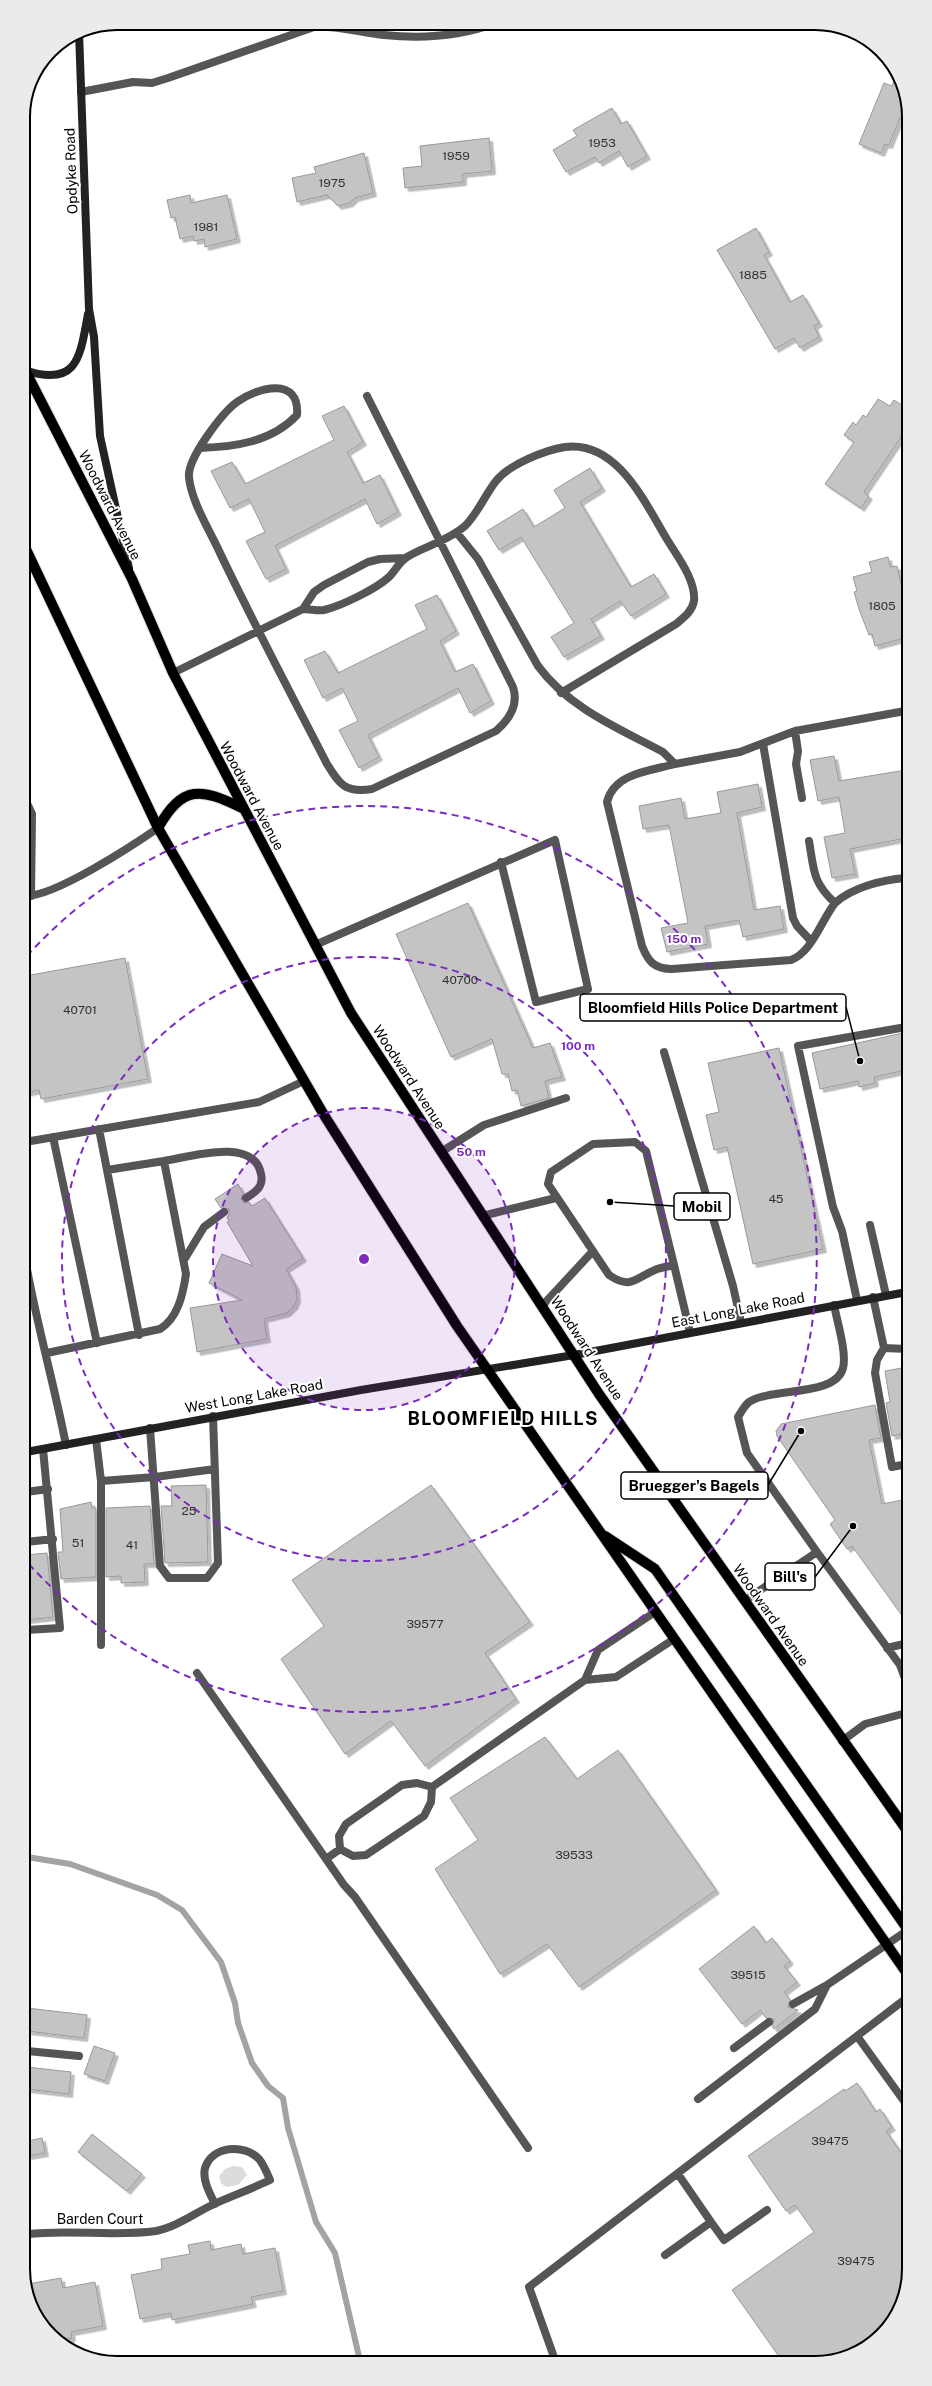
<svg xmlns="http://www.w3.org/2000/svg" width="932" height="2386" viewBox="0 0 932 2386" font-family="'Public Sans',sans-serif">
  <defs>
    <filter id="shadow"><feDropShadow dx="3.5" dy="3.5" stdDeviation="0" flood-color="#0004"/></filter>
  </defs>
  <rect width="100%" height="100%" fill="#fff"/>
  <path fill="#dcdcdc" d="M233 2166 242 2167 247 2175 238 2185 226 2187 221 2183 219 2176 225 2169Z"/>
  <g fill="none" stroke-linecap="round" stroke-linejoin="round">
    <path stroke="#a3a3a3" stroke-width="6" d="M27 1857 70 1864 157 1895 182 1910 221 1962 235 2003 238 2023 252 2063 268 2086 283 2098 288 2128 316 2222 335 2253 360 2361"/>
  </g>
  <path fill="#c4c4c4" stroke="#999" filter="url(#shadow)" d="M896 75 904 87V120L900 118 889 145 885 144 881 153 859 144 884 83 892 86Z
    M612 108 621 124 627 121 647 156 628 167 619 151 599 163 595 157 566 172 553 150 577 136 573 130Z
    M489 138 492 171 463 174V182L405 188 403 168 422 166 420 146Z
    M364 153 373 193 355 198 350 203 338 206 327 195 297 202 292 178 316 173 314 167Z
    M190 195 191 203 227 195 237 239 205 247 204 239 194 241 193 236 180 239 175 217 171 218 167 200Z
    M756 228 769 252 764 255 790 302 803 295 819 323 814 326 819 337 800 348 794 338 775 349 717 250Z
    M878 399 890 406 894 400 905 407V431L864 492 869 496 861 508 825 484 854 442 844 435 853 422 856 425 863 415 866 417Z
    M344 406 363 442 347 452 363 483 380 475 398 512 377 524 365 499 275 546 286 569 266 579 246 541 265 532 249 499 230 508 211 471 232 462 245 484 334 440 322 416Z
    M590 468 602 488 580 502 631 587 654 574 666 594 631 616 620 601 591 619 601 636 564 657 551 637 574 623 521 537 499 550 487 531 523 509 534 527 565 508 554 490Z
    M888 557 890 567 897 566 905 600V638L875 646 872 634 869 635 860 612 854 592 857 591 853 577 872 572 869 562Z
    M437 595 456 631 440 641 455 672 473 664 491 701 470 713 458 688 368 735 379 757 359 768 339 730 358 721 342 688 323 698 304 660 325 651 338 673 427 629 415 605Z
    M834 756 839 781 906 770V838L850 849 855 874 832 878 824 837 845 833 839 797 818 801 810 760Z
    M758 784 762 807 737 813 754 910 780 906 784 929 743 937 739 920 705 926 708 944 667 952 661 928 688 923 669 825 643 829 639 806 681 798 685 819 721 813 717 792Z
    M468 903 533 1048 550 1043 562 1077 545 1081 549 1098 521 1106 517 1090 512 1091 508 1074H502L492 1039 451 1057 396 934Z
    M125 958 148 1079 41 1099 39 1090 25 1093V976Z
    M903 1033 906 1047V1070L874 1077 875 1083 859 1087 858 1081 820 1089 812 1053Z
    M779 1048 823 1249 753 1264 727 1147 714 1150 706 1115 719 1112 708 1063Z
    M238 1184 243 1193 241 1199 244 1203 249 1202 252 1206 265 1198 303 1258 286 1269 296 1287 297 1299 294 1306 287 1313 264 1319 267 1339 197 1352 190 1308 242 1300 209 1283 222 1254 253 1266 227 1222 229 1221 227 1217 229 1214V1209L221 1208 215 1199Z
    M907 1367V1433L892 1436 886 1403 890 1402 885 1371Z
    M875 1405 881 1438 869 1440 882 1504 907 1499 908 1624 852 1546 847 1549 830 1524 835 1520 777 1436 776 1431 781 1424Z
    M206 1485 208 1562 165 1563 161 1506H172L171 1486Z
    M431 1485 530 1622 485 1653 516 1699 425 1766 391 1721 345 1754 281 1659 324 1626 292 1580Z
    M91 1502 92 1508H96V1577L61 1579 58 1552H63L60 1509Z
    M150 1506 154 1564H144L145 1582 121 1583V1576L106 1577V1508Z
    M47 1553 53 1617 26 1620V1555Z
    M545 1737 577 1779 618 1750 716 1890 579 1987 547 1944 500 1974 435 1869 478 1840 450 1798Z
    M754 1926 766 1943 772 1938 790 1961 784 1966 797 1982 784 1992 790 2000 788 2007 798 2010 774 2029 772 2026 774 2019 766 2018 760 2010 742 2024 699 1969Z
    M27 2008 87 2015 84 2038 27 2031Z
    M94 2046 115 2053 105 2081 84 2074Z
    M27 2067 71 2072 69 2094 27 2089Z
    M857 2083 876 2112 880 2109 892 2127 886 2131 909 2164V2269L890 2326 845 2358H780L732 2290 814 2232 795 2205 786 2211 748 2156 844 2089 845 2091Z
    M92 2134 142 2174 127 2191 78 2152Z
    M42 2138 45 2153 28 2156V2141Z
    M210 2241 211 2250 241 2244 243 2254 275 2248 283 2291 251 2297 253 2304 172 2320 171 2313 140 2319 131 2275 162 2269 161 2259 190 2254 188 2245Z
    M61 2278 63 2288 95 2282 103 2326 71 2332 72 2338 58 2341 28 2299V2284Z"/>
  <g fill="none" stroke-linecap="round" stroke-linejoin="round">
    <defs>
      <path id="primary" d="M24 368 132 579 173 673 351 1013 599 1394 908 1832
        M24 545 158 828 324 1115 457 1326 908 1975
        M158 828C183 784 201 788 242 808
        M605 1536 655 1569 908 1930"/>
    </defs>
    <use href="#primary" stroke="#dbdbdb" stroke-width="12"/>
    <path stroke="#555" stroke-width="8" d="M200 448C234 447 272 442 297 415 300 376 258 387 237 402 222 413 187 459 189 477 191 501 210 531 220 553 254 624 291 694 327 764 340 785 345 793 372 789L496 731C510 719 519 705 513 687L367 396
      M457 533 478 559 538 666C569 708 618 728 663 752L675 764 740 752 795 731 798 751 796 764 802 798
      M303 609C310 609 318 611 324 610 341 606 376 589 389 577 395 571 399 562 407 557 425 546 448 541 465 526 478 513 485 495 496 481 508 465 545 450 565 447 618 440 646 505 668 541 678 557 696 581 694 601 692 612 683 618 676 624L561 693
      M173 673 303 609 314 592 324 585 368 562 380 559 405 558
      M795 731 905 711
      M763 744 793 918 797 926 811 941
      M675 764C650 771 614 773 607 802L642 946C648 961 654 969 672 969L791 960C812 952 821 921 835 903
      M25 799 32 814 31 896
      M809 841C814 869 812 882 835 903 853 887 882 880 906 878
      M315 945 555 840 588 989 536 1002 501 862
      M664 1052 733 1286 741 1322
      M53 1137 97 1343
      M25 1142 259 1102 304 1081
      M441 1152 484 1125 566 1098
      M164 1161C189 1157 254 1136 261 1174 264 1186 256 1192 246 1198
      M107 1170 139 1335
      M482 1216 556 1198
      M870 1225 886 1295
      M184 1260 204 1227 224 1212
      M26 1264C37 1325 54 1384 66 1445
      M674 1265 646 1151 635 1142 593 1144 551 1172 548 1184 609 1275C631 1290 635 1278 655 1270 661 1267 668 1267 674 1265L690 1332
      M873 1297 884 1348 877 1360 875 1373 892 1467 907 1464
      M857 1300 842 1231 833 1207 798 1046 906 1027
      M542 1306 593 1251
      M884 1348 907 1349
      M47 1353 160 1329C178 1318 183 1294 186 1274L164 1161 107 1170 99 1129
      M150 1428 160 1566 169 1578H207L218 1563 213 1416
      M96 1439 101 1481 155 1477 215 1469
      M101 1481V1645
      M26 1492 48 1489
      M26 1542 53 1539
      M817 1552 900 1665 908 1687
      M744 1601 817 1552 747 1453 738 1417C741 1412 745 1405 749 1402 772 1387 836 1397 843 1368 847 1353 837 1321 834 1305
      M26 1630 60 1628 43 1449
      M887 1648 908 1643
      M197 1673 326 1859
      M585 1680 598 1650 655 1612
      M842 1741 865 1724 906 1713 908 1699
      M340 1849 353 1856 366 1855 424 1816 431 1802 432 1787 585 1680 616 1677 674 1639
      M340 1849 326 1859 344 1885 355 1897 528 2148
      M340 1849 339 1836 346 1824 402 1785 417 1783 432 1787
      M793 2004 827 1985
      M857 2036 909 2108
      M734 2048 769 2022
      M27 2051 79 2056
      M698 2099 815 2009 827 1985 908 1930
      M711 2222 724 2240 767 2210
      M665 2255 711 2222 678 2174
      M555 2360 529 2287 908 1997"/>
    <path stroke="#555" stroke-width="8" d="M81 92 133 82 152 83 168 78 314 27C338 25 361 33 384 35 422 39 461 36 496 23
      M25 896C54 897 132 846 158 828
      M28 2234C70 2229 113 2237 156 2231 176 2227 195 2213 214 2204 232 2196 251 2189 270 2180 267 2173 264 2165 259 2159 244 2143 212 2146 205 2168 202 2180 210 2194 215 2204"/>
    <path stroke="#222" stroke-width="8" d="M79 32 89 309 94 337 100 436 129 568
      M24 370C78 388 80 357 88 314
      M26 1452 361 1390 574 1355 907 1292"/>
    <use href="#primary" stroke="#000" stroke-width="10"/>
  </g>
  <circle cx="364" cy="1259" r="151" fill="#7b2cbf" fill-opacity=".12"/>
  <g fill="none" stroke="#7b2cbf" stroke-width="2" stroke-dasharray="7 5">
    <circle cx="364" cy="1259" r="151"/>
    <circle cx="364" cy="1259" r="302"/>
    <path d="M27 956A453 453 0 1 1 27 1562"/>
  </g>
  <g text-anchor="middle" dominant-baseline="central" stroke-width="4" stroke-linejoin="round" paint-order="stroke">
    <g font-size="12" fill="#313131">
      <text x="602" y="143">1953</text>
      <text x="456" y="156">1959</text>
      <text x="332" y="183">1975</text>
      <text x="206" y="227">1981</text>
      <text x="753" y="275">1885</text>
      <text x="882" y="606">1805</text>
      <text x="460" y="980">40700</text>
      <text x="80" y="1010">40701</text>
      <text x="776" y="1199">45</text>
      <text x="189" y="1511">25</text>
      <text x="78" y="1543">51</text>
      <text x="132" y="1545">41</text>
      <text x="425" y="1624">39577</text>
      <text x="574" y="1855">39533</text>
      <text x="748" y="1975">39515</text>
      <text x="830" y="2141">39475</text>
      <text x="856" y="2261">39475</text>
    </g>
    <g font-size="14" fill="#000" stroke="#fff">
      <text transform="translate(71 171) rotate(-92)">Opdyke Road</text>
      <text transform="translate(110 505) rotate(63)">Woodward Avenue</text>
      <text transform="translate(252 796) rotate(62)">Woodward Avenue</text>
      <text transform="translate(409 1077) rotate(57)">Woodward Avenue</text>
      <text transform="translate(738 1310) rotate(-11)">East Long Lake Road</text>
      <text transform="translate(587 1348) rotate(57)">Woodward Avenue</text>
      <text transform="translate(254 1396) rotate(-10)">West Long Lake Road</text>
      <text transform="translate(771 1615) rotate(55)">Woodward Avenue</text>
      <text x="100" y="2219">Barden Court</text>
    </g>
    <g font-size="18" font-weight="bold" letter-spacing="1" fill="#000" stroke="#fff">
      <text x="503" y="1418">BLOOMFIELD HILLS</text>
    </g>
  </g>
  <path d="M0 0H932V2386H0ZM117 30H815A87 87 0 0 1 902 117V2269A87 87 0 0 1 815 2356H117A87 87 0 0 1 30 2269V117A87 87 0 0 1 117 30Z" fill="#ebebeb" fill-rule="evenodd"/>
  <path fill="none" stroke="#000" stroke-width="2" d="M117 30H815A87 87 0 0 1 902 117V2269A87 87 0 0 1 815 2356H117A87 87 0 0 1 30 2269V117A87 87 0 0 1 117 30Z"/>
  <circle cx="364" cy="1259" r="6" fill="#7b2cbf" stroke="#fff" stroke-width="2"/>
  <g font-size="12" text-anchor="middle" font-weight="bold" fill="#7b2cbf" stroke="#fff" stroke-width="4" stroke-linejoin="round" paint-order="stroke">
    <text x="684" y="943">150 m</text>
    <text x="578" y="1050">100 m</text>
    <text x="471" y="1156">50 m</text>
  </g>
  <path fill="none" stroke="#000" stroke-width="1.5" d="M860 1061L846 1007M610 1202L674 1206M801 1431L768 1485M853 1526L815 1577"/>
  <g fill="#000" stroke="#fff" stroke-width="1.5">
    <circle cx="860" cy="1061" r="4"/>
    <circle cx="610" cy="1202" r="4"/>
    <circle cx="801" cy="1431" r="4"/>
    <circle cx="853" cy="1526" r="4"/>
  </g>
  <g fill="#fff" stroke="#000" stroke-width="1.5">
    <rect x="580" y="994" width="266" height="27" rx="4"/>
    <rect x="674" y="1193" width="56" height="27" rx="4"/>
    <rect x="621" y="1472" width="147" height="27" rx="4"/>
    <rect x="765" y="1563" width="50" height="27" rx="4"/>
  </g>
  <g font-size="15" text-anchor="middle" font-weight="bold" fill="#000">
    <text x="713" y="1013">Bloomfield Hills Police Department</text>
    <text x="702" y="1212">Mobil</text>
    <text x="694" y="1491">Bruegger's Bagels</text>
    <text x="790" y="1582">Bill's</text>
  </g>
</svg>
